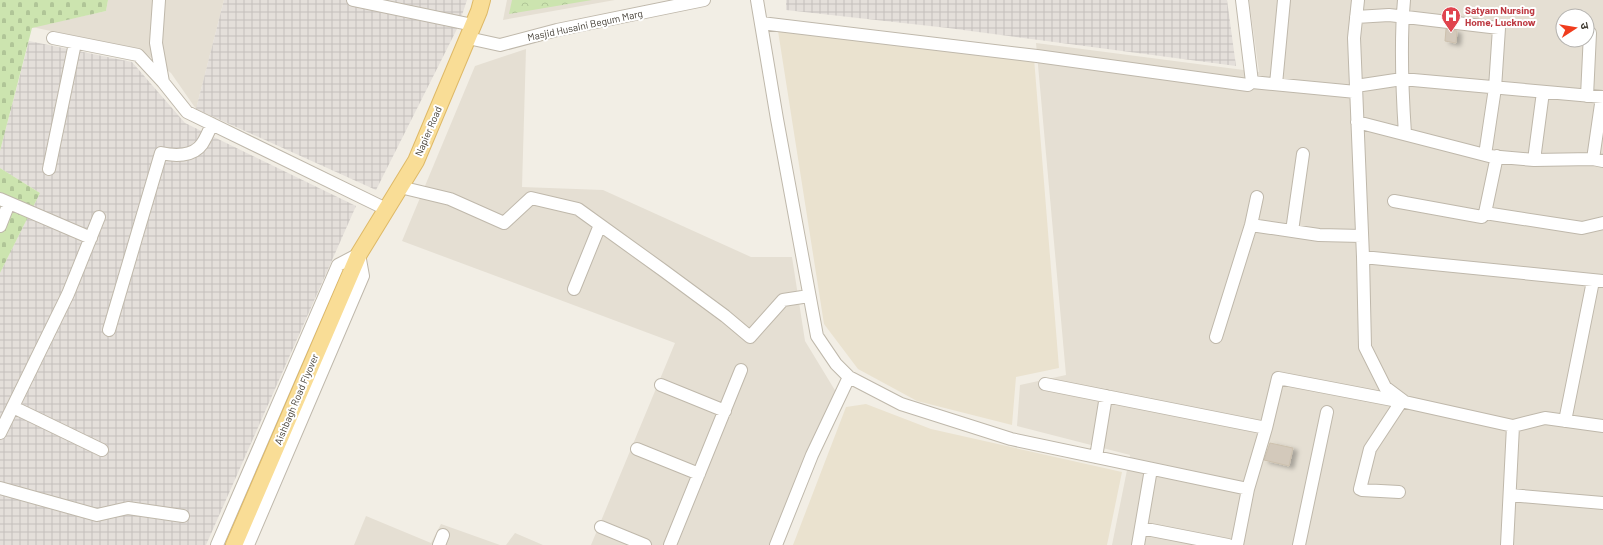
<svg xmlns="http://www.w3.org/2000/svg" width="1603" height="545" viewBox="0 0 1603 545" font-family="Barlow,'Noto Sans Devanagari',sans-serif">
  <defs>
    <pattern id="industrial-grid" width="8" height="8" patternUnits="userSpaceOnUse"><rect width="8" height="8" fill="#e4dfda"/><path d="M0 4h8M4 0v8" fill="none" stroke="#c5c0bc"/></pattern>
    <pattern id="cemetery-stones" width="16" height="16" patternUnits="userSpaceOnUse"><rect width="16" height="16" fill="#cce4af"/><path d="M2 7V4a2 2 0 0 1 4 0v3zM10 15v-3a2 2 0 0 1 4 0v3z" fill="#b0c597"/></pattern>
    <pattern id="park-crowns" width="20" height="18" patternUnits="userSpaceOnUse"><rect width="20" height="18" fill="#cce4af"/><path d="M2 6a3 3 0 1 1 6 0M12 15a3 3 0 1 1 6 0" fill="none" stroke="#b0c597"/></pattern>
    <filter id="shadow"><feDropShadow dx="4.5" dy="2.5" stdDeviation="2" flood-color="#0004"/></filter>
  </defs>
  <rect width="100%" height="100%" fill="#f2eee5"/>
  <path fill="#e5dfd3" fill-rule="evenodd" d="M108 0H224L196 109 171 73 141 50 32 27 106 11Z
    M507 0H615L503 20Z
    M1249 0H1603V545H1112L1130 455 1017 426 1020 385 1066 375 1036 43 1259 72ZM1563 16H1587V40H1563Z
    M526 49 522 187 603 190 751 257H792L805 341 836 392 775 545H591L675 343 402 241 475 66Z
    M366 516 431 543 441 524 500 545H354Z
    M515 533 543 545H506Z"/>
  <path fill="url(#industrial-grid)" d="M224 0H467L458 27 376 190 196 109Z
    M786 0H1227L1236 66 948 28 786 10Z
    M29 41 132 62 185 123 356 206 206 545H0V273L40 193 0 168V151Z"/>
  <path fill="#eae2cf" d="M778 31 1034 58 1059 368 1016 377 1012 425 917 401 858 369 824 324Z
    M866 404 931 429 1122 472 1107 545H793L846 407Z"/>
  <path fill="url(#cemetery-stones)" d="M0 0H108L106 11 32 28 0 151Z
    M0 168 40 193 0 273Z"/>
  <path fill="url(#park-crowns)" d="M512 0H592L509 14Z"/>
  <path fill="#d3c9bb" stroke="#cdc1ae" filter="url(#shadow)" d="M1446 29 1457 31 1456 43 1445 41Z
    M1270 443 1293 448 1289 466 1264 460Z"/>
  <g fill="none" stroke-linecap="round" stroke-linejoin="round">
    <defs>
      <path id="minor" d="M159 0 156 43 163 82 187 112 386 209
        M353 0 473 25
        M757 0 777 119 817 336 836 364 849 377 901 404 1011 439 1248 489
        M1242 0 1252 82
        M1358 0 1354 38 1363 257 1365 347 1385 387 1405 402 1513 426 1545 418 1603 426
        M1404 0C1400 44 1402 89 1405 134
        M1356 17 1389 15 1499 28 1495 88 1485 155
        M761 23 1037 56 1248 85 1252 82 1356 92
        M53 38 138 55 163 82
        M468 38 500 45 557 30 704 0
        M1276 84 1284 0
        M1356 86 1402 79 1603 97
        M1587 96 1590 33
        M1357 122 1489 156 1534 160 1593 159 1603 161
        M1497 156 1485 213 1582 228 1603 223
        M1593 159 1602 97
        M1534 160 1543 92
        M49 169 75 43
        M400 187 450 199 504 223 531 198 578 209 664 271 725 316 750 337 783 300 809 296
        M0 199 91 238
        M1394 201 1482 217 1485 213
        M1251 225 1319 235 1362 236
        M0 226 9 203
        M1292 231 1303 154
        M1363 257 1603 281
        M574 289 600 225
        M109 330 161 153C174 156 193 157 202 144 206 138 209 131 212 124
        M1216 337 1251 225 1257 197
        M1045 384 1266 428
        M661 385 725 411
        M13 407 102 450
        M1565 421 1593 281
        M0 433 68 294 99 217
        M637 449 699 474
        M1096 457 1106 396
        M0 488 97 515 128 508 183 516
        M1399 492 1362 490 1360 489 1370 449 1401 402
        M1510 495 1603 503
        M601 527 645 545
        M1141 528 1228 545
        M217 545 338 265 359 254 363 276 248 545
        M439 545 443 535
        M670 545 741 370
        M776 545 812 455 849 377
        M1138 545 1151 469
        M1237 545 1248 489 1266 428 1278 378 1403 402
        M1299 545 1327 412
        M1507 545 1513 426"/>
      <path id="major" d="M234 545 359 254 416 161 479 11 482 0"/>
    </defs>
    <use href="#minor" stroke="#bfb8ab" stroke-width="14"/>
    <use href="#major" stroke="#deb967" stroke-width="18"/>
    <use href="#minor" stroke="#fff" stroke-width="12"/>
    <use href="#major" stroke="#f9dd96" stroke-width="16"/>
  </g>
  <defs>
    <symbol id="hospital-pin" viewBox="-11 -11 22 30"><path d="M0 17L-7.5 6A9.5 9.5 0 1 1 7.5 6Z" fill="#e0444e" stroke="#fff"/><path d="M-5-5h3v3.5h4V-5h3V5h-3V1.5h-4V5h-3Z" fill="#fff"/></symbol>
  </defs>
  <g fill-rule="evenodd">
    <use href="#hospital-pin" x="1440" y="5" width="22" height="30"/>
  </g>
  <g text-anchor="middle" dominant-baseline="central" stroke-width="4" stroke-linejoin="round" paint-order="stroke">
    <g font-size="10" font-weight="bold" fill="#be3a42" stroke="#fff" text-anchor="start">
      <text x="1465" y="10">Satyam Nursing<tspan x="1465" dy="12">Home, Lucknow</tspan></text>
    </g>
    <g font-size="10" fill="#433e35" stroke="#fff">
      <text transform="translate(585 25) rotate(-12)">Masjid Husaini Begum Marg</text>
      <text transform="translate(428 131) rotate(-67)">Napier Road</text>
      <text transform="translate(296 399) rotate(-67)">Aishbagh Road Flyover</text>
    </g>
  </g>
  <g transform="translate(1575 28) rotate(78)"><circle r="19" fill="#ffffff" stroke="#b4b2ae"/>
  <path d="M0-3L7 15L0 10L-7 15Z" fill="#f03c1d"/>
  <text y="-6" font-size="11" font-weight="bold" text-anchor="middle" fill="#433e35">उ</text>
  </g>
</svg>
